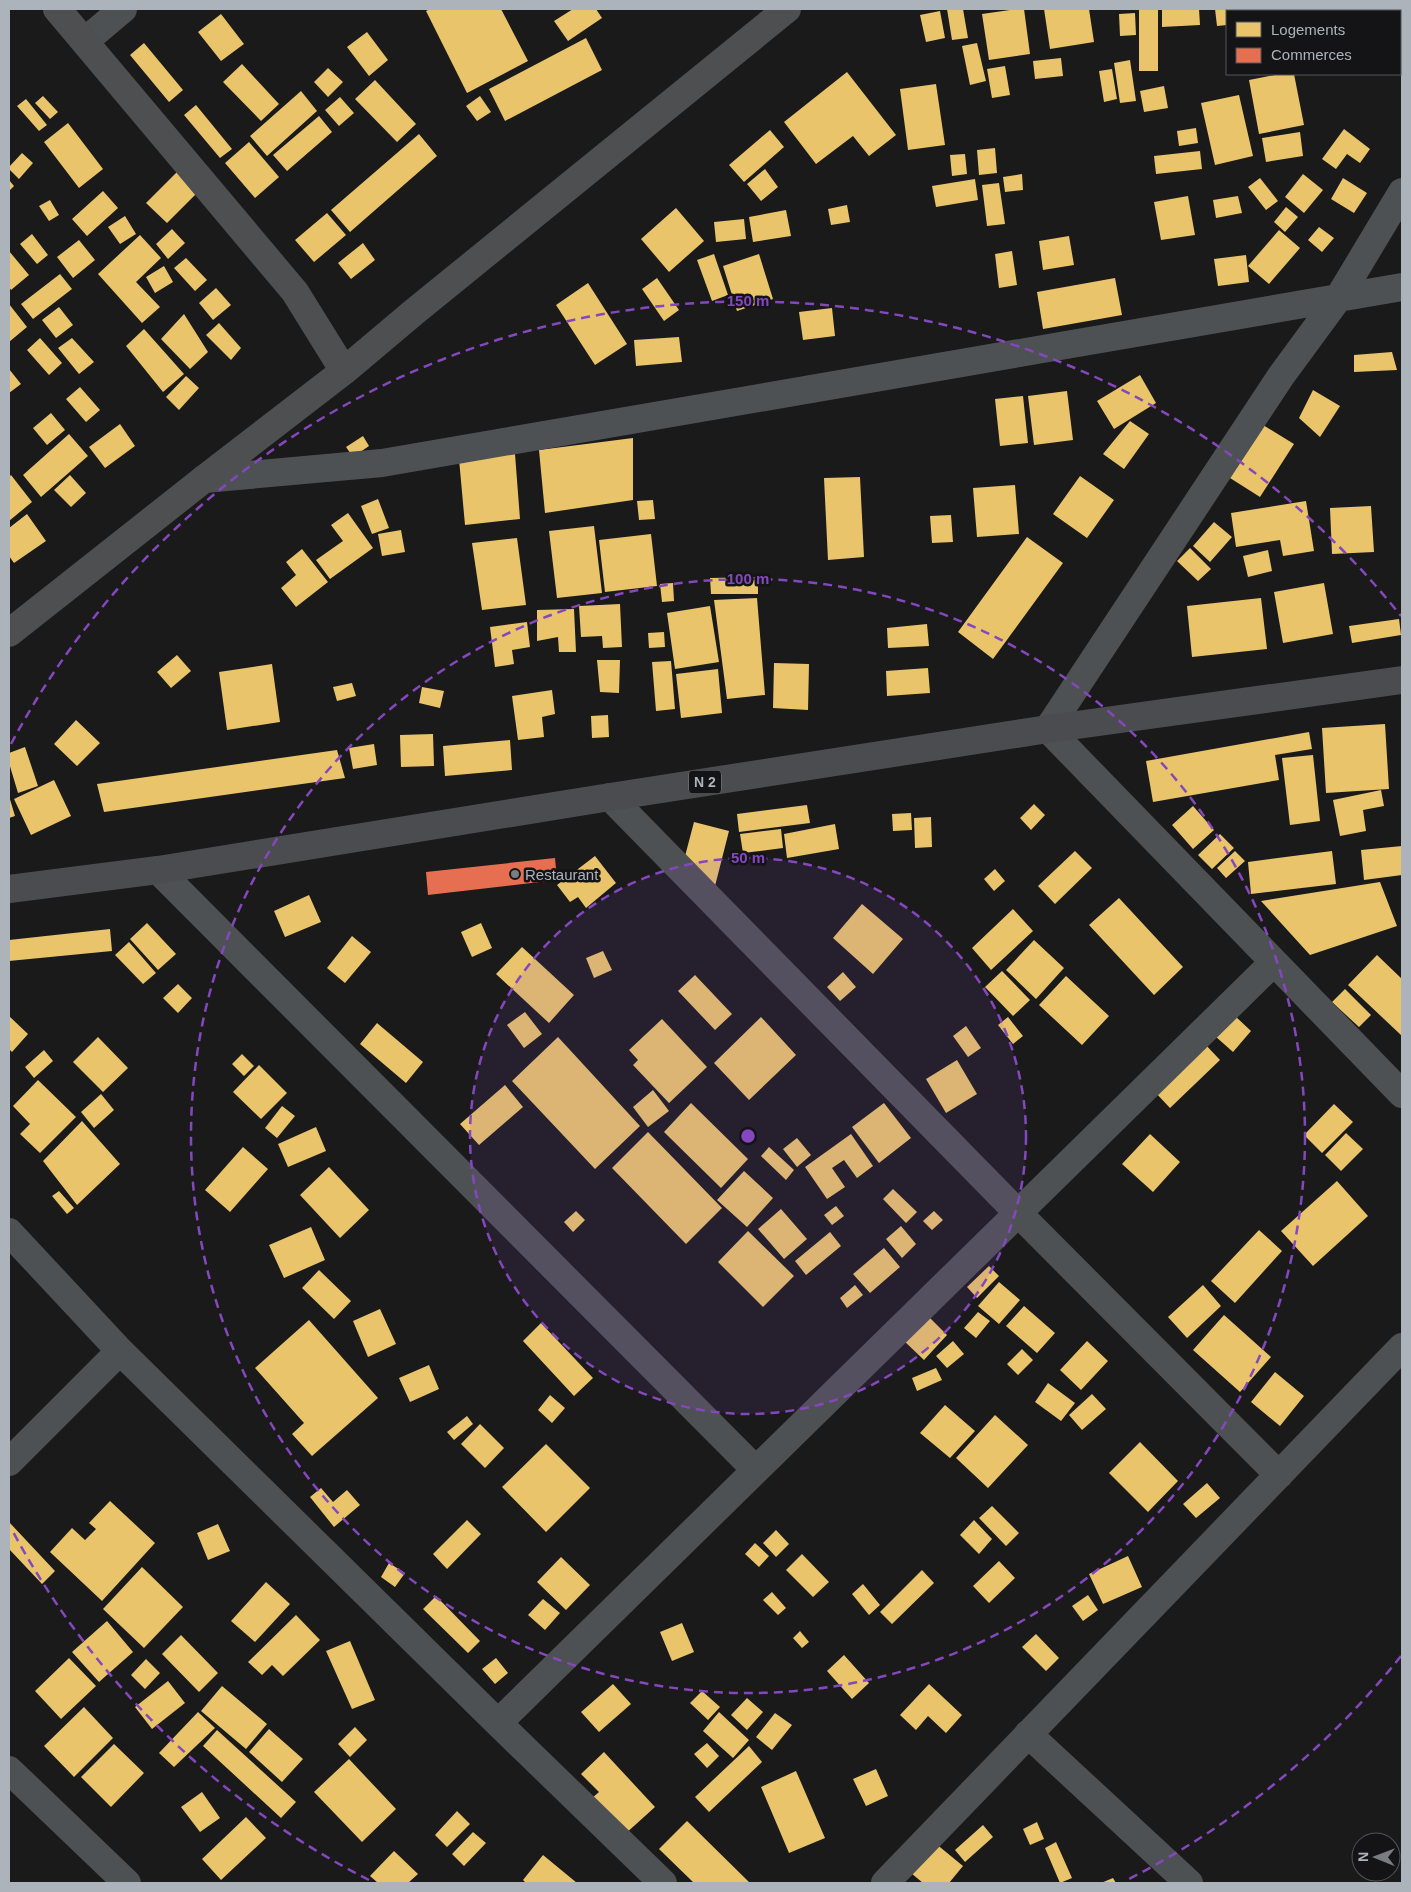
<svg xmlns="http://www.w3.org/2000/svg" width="1411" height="1892" viewBox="0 0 1411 1892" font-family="Arial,sans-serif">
  <rect width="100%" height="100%" fill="#1a1a1a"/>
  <path fill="#e9c46a" d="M430 9H501L528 61 467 93 426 11Z
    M573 9H596L602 18 568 41 554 21Z
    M947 9H963L968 38 952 40Z
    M1017 9H1024L1030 54 989 60 982 14Z
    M1044 9H1089L1094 42 1050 49Z
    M1139 9H1158V71H1139Z
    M1162 9H1199L1200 25 1162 27Z
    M1215 9H1282V11H1227V25L1217 26Z
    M940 11 945 38 926 42 920 15Z
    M1135 13 1136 35 1120 36 1119 14Z
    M221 14 244 44 221 61 198 32Z
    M367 32 388 60 369 76 347 47Z
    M586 38 602 70 505 121 489 89Z
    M144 43 183 90 169 102 130 55Z
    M977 43 986 81 970 85 962 46Z
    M1061 58 1063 76 1035 79 1033 61Z
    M1130 60 1136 101 1120 103 1114 63Z
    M242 64 279 104 261 121 223 82Z
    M1005 66 1010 95 992 98 987 69Z
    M328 68 343 82 328 97 314 82Z
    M1112 69 1117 99 1104 102 1099 71Z
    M847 72 896 135 869 156 853 136 816 164 784 122Z
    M1280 74H1294L1304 125 1259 134 1249 80Z
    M375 80 416 124 397 142 355 99Z
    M936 84 945 145 908 150 900 89Z
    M1164 86 1168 108 1144 112 1140 91Z
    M301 91 317 111 267 156 250 136Z
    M1239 95 1253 156 1215 165 1201 103Z
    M43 96 58 112 50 119 35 103Z
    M480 96 491 112 477 121 466 106Z
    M340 97 354 113 339 126 325 110Z
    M26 99 47 125 39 131 17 106Z
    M196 105 232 149 220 158 184 115Z
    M319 116 332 132 287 171 273 155Z
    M68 123 103 169 79 188 44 142Z
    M1196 128 1198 143 1179 146 1177 131Z
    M1344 129 1370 149 1360 163 1347 154 1336 169 1322 159Z
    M770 130 784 147 744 182 729 165Z
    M1300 132 1303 156 1266 162 1262 138Z
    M419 134 437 156 350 232 331 210Z
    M249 142 279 177 255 198 225 163Z
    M995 148 997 173 979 175 977 150Z
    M1200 151 1202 169 1156 174 1154 156Z
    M22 153 33 163 19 179 9 169V167Z
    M965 154 967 174 952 176 950 155Z
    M765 169 778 187 761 201 747 184Z
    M179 170 199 191 167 223 146 203Z
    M1022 174 1023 190 1005 192 1003 177Z
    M1303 174 1323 190 1304 213 1285 197Z
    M1260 178 1278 201 1266 210 1248 187Z
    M1343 178 1367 193 1354 213 1331 199Z
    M975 179 978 200 936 207 932 186Z
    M9 180 14 186 9 191Z
    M999 183 1005 224 987 226 982 185Z
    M103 191 118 208 87 236 72 219Z
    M1188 196 1195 235 1161 240 1154 202Z
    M1238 196 1242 213 1216 218 1213 200Z
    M50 200 59 215 49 221 39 206Z
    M847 205 850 222 831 225 828 209Z
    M1286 207 1298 217 1285 232 1274 222Z
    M676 208 704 241 669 272 641 239Z
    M786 210 791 236 753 242 749 217Z
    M327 213 346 235 314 262 295 240Z
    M125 216 136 234 120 244 108 227Z
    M744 219 746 239 716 242 714 222Z
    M1319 227 1334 238 1322 252 1308 240Z
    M172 229 185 243 168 259 156 244Z
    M1279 230 1300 248 1269 284 1248 266Z
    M32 234 48 255 37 264 20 244Z
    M140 235 161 258 136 282 160 307 142 323 98 274Z
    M1069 236 1074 265 1043 270 1039 241Z
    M79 240 95 260 73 278 57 257Z
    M363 243 375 260 351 279 338 263Z
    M9 251 29 275 11 290 9 287Z
    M1012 251 1017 285 999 288 995 254Z
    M714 254 728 295 712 301 697 260Z
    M759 254 773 299 737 311 723 266Z
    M1246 255 1249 282 1218 286 1214 259Z
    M186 258 207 280 195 291 174 268Z
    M164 266 173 282 155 293 146 277Z
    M60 274 72 289 33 319 21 304Z
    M657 278 679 310 664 321 642 289Z
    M1115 278 1122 315 1043 329 1037 292Z
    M588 283 627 344 595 365 556 305Z
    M216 288 231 305 213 320 199 303Z
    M9 304 27 327 9 342Z
    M59 307 73 325 56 338 42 320Z
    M832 308 835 336 803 340 799 312Z
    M184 314 208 352 190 369 161 339Z
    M219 323 241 348 231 360 206 335Z
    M144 329 184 374 163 392 126 346Z
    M679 337 682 362 636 366 634 340Z
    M40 338 62 363 49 375 27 350Z
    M72 338 94 362 79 374 58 348Z
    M1392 352 1397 370 1354 372V355Z
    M9 369 21 384 9 393Z
    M1140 375 1156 403 1114 429 1097 401Z
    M186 376 199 388 179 410 166 397Z
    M80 387 100 410 86 422 66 399Z
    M1313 390 1340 406 1320 437 1299 418Z
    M1067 391 1073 440 1034 445 1028 396Z
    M1023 396 1028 443 1000 446 995 399Z
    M51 413 65 430 47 445 33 428Z
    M1130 421 1149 434 1124 469 1103 454Z
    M120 424 135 446 105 468 89 447Z
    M1263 425 1294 444 1260 497 1230 478Z
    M69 434 88 456 41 497 23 475Z
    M363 436 369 446 353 457 346 447Z
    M633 438V500L545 513 539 450Z
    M515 454 520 519 465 525 459 459Z
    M11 475 32 502 9 521V477Z
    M70 475 86 493 71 507 54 490Z
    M1080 476 1114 500 1087 538 1053 514Z
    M860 477 864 557 828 560 824 478Z
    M1015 485 1019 534 977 537 973 488Z
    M378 499 389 528 372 534 361 506Z
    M653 500 655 519 639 520 637 501Z
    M1306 501 1314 551 1283 556 1280 540 1236 547 1231 513Z
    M1371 506 1374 552 1332 554 1330 508Z
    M348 513 373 548 330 579 316 560 343 541 331 525Z
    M27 514 46 541 14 563 9 556V528Z
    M951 515 953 542 932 543 930 516Z
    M1214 522 1232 537 1210 562 1193 546Z
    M594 526 602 593 557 598 549 531Z
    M401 530 405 552 382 556 378 534Z
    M651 534 657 586 605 592 599 540Z
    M1027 537 1063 563 993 659 958 632Z
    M517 538 526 605 482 610 472 543Z
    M1190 548 1211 569 1198 581 1177 561Z
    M302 549 328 582 296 607 281 588 296 575 286 562Z
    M1268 550 1272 571 1248 577 1243 556Z
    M758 577V594H711L710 578Z
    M673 583 674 601 662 602 660 584Z
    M1324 583 1333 634 1283 643 1274 592Z
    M757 598 765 695 727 699 714 600Z
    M1261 598 1267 649 1192 657 1187 606Z
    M620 604 622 647 603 648 602 636 581 637 579 606Z
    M710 606 719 662 675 669 667 613Z
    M574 609 576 652H559L558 637 537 641V610Z
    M1399 619 1401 635 1352 643 1349 626Z
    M527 622 530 647 512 650 514 664 495 667 490 627Z
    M927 624 929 646 888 648 887 628Z
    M664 632 665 647 649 648 648 633Z
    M177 655 191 671 171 688 157 672Z
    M597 660H620L619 693 600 692Z
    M671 661 675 709 656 711 652 662Z
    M774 663 809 664 808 710 773 708Z
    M272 664 280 722 227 730 219 672Z
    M928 668 930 693 887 696 886 671Z
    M718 669 722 713 681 718 676 674Z
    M352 683 356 696 337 701 333 687Z
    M422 687 444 691 440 708 419 703Z
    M552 690 555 714 542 717 544 737 518 740 512 696Z
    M608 715 609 737 592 738 591 716Z
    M76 720 100 743 77 766 54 744Z
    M1385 724 1389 789 1326 793 1322 728Z
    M1309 732 1312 749 1275 755 1279 780 1153 802 1146 761Z
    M433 734 434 766 401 767 400 735Z
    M510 740 512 770 445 776 443 746Z
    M374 744 377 765 353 769 349 748Z
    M25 747 38 786 18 793 9 763V753Z
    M337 750 345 778 104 812 97 784Z
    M1313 755 1320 821 1290 825 1282 758Z
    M54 780 71 816 31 835 14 799Z
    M1381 790 1384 806 1363 810 1366 831 1340 836 1333 800Z
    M9 796 15 816 9 818Z
    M1034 804 1045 815 1031 830 1020 818Z
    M807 805 810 823 739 832 737 814Z
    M1193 806 1214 830 1193 849 1172 825Z
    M911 813 912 830 893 831 892 814Z
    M931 817 932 847 915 848 914 818Z
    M694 822 729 831 715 886 684 860Z
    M835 824 839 849 787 858 784 834Z
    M781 829 783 848 743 853 740 834Z
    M1220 834 1234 848 1212 869 1198 855Z
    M1402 846V875L1364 880 1361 850Z
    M1075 851 1092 868 1055 904 1038 886Z
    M1235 851 1245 861 1226 878 1217 868Z
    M1332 851 1336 884 1251 894 1248 862Z
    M595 856 616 883 586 908 578 897 570 902 557 885Z
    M995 869 1005 881 994 891 984 879Z
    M1380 882 1397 926 1310 955 1261 901Z
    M309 895 321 922 285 937 274 911Z
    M1119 898 1183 967 1154 995 1089 925Z
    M862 904 903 939 873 974 833 938Z
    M1013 909 1033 931 991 970 972 948Z
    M147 923 176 954 158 970 130 939Z
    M481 923 492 948 472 957 461 932Z
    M110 929 112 951 9 961V940Z
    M352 936 371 952 345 983 327 968Z
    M1034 940 1064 968 1036 999 1006 970Z
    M129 942 156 973 143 984 115 955Z
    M522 947 574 995 549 1023 496 974Z
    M603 951 612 970 594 978 586 958Z
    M1377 955 1402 979V1036L1348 985Z
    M1002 971 1030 1000 1013 1016 985 987Z
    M843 972 856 987 840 1001 827 987Z
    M695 975 732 1014 715 1030 678 991Z
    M1066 976 1109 1016 1082 1045 1039 1005Z
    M178 984 192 998 178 1013 163 998Z
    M1345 989 1371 1015 1359 1027 1332 1002Z
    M525 1012 542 1034 524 1048 507 1025Z
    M1234 1015 1251 1031 1233 1052 1215 1036Z
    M9 1016 28 1034 12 1052 9 1049Z
    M761 1017 796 1055 749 1100 714 1063Z
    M1008 1017 1023 1036 1013 1044 998 1025Z
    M662 1019 707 1067 669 1103 633 1065 638 1060 629 1050Z
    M377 1023 423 1062 406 1083 360 1044Z
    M966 1026 981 1048 968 1057 953 1036Z
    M98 1037 128 1068 103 1092 73 1062Z
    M558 1037 640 1126 595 1169 512 1081Z
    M1204 1043 1220 1060 1170 1108 1154 1091Z
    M44 1050 53 1061 34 1078 25 1067Z
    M242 1054 254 1066 244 1076 232 1064Z
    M957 1060 977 1094 946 1113 926 1079Z
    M259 1065 287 1093 261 1119 233 1092Z
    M38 1080 76 1117 40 1153 20 1134 30 1124 13 1106Z
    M505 1085 523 1107 479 1145 460 1124Z
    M653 1090 669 1111 648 1127 633 1107Z
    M101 1094 114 1110 94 1128 81 1112Z
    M691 1103 748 1159 721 1188 664 1132Z
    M884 1103 911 1138 879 1163 852 1127Z
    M1334 1104 1353 1122 1322 1153 1304 1135Z
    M282 1106 295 1116 277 1138 265 1128Z
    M82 1121 120 1164 77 1205 43 1161Z
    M316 1127 326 1151 288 1167 278 1144Z
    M648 1132 722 1208 686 1244 612 1168Z
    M1346 1133 1363 1149 1341 1171 1325 1155Z
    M851 1134 873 1166 857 1178 844 1160 832 1168 845 1187 827 1199 805 1167Z
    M1150 1134 1180 1162 1153 1192 1122 1164Z
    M797 1138 811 1155 797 1167 783 1149Z
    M243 1147 268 1169 230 1212 205 1190Z
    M769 1147 794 1170 786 1180 761 1156Z
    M329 1167 369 1210 340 1238 300 1195Z
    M744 1171 773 1198 747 1227 717 1200Z
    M1337 1181 1368 1216 1313 1266 1281 1231Z
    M893 1189 917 1212 906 1223 883 1199Z
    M59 1191 74 1208 67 1214 52 1196Z
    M836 1206 844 1216 832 1225 824 1215Z
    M781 1209 807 1239 784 1259 758 1229Z
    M576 1211 585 1220 573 1232 564 1222Z
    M934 1211 943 1220 932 1230 923 1221Z
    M901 1226 916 1244 902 1258 886 1239Z
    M311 1227 325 1260 284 1278 269 1245Z
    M1259 1230 1282 1251 1235 1303 1211 1281Z
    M748 1231 794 1276 763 1307 718 1262Z
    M830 1232 841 1246 806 1275 795 1261Z
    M884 1248 900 1267 870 1293 853 1274Z
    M989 1266 999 1276 977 1298 967 1287Z
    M319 1270 351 1301 334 1319 302 1288Z
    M999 1282 1020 1300 999 1324 978 1306Z
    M855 1285 863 1295 847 1308 840 1298Z
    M1203 1285 1221 1306 1187 1338 1168 1317Z
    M1024 1306 1055 1333 1037 1353 1006 1326Z
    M380 1309 396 1344 368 1357 353 1321Z
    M978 1312 990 1321 976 1338 964 1328Z
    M926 1314 947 1335 924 1360 902 1339Z
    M1224 1315 1271 1357 1240 1392 1193 1350Z
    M309 1320 378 1398 312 1456 292 1434 304 1423 255 1368Z
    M541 1323 593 1378 574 1396 523 1341Z
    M953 1341 964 1354 947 1368 936 1356Z
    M1087 1341 1108 1361 1081 1390 1060 1370Z
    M1022 1349 1033 1360 1018 1375 1007 1364Z
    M429 1365 439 1389 410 1402 399 1378Z
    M936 1368 942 1380 917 1391 912 1378Z
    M1275 1372 1304 1396 1280 1426 1251 1402Z
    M1048 1383 1075 1403 1061 1421 1035 1402Z
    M1092 1394 1106 1409 1082 1430 1069 1415Z
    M550 1395 565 1408 552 1423 538 1410Z
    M945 1405 975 1431 950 1458 920 1433Z
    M995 1415 1028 1445 988 1488 956 1458Z
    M467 1416 473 1424 454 1440 447 1432Z
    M480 1424 504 1448 485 1468 461 1444Z
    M1140 1442 1178 1481 1148 1512 1109 1473Z
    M546 1444 590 1488 546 1532 502 1487Z
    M1207 1483 1220 1498 1196 1518 1183 1504Z
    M321 1488 333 1502 347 1490 360 1505 334 1527 310 1497Z
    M110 1501 155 1543 102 1601 50 1552 72 1528 85 1540 96 1529 89 1523Z
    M992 1506 1019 1533 1006 1546 979 1518Z
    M467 1520 481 1534 447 1569 433 1554Z
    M974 1520 992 1539 979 1554 960 1535Z
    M9 1522 55 1571 42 1584 9 1549Z
    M218 1524 230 1551 208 1560 197 1533Z
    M776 1530 789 1544 776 1557 763 1543Z
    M755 1543 769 1556 759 1567 745 1554Z
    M802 1554 829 1582 813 1597 786 1570Z
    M1128 1556 1142 1587 1103 1604 1089 1574Z
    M561 1557 590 1585 566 1610 537 1582Z
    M999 1561 1015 1578 989 1603 973 1586Z
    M389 1563 405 1573 395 1587 381 1577Z
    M142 1567 183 1607 144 1648 103 1609Z
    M922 1570 934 1583 892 1624 880 1612Z
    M266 1582 290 1604 255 1642 231 1621Z
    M863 1584 880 1605 869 1615 852 1594Z
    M772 1592 786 1608 778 1615 763 1600Z
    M1088 1595 1098 1610 1083 1621 1072 1606Z
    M436 1596 480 1641 468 1653 423 1609Z
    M543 1599 560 1613 545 1630 528 1615Z
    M296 1615 320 1640 283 1676 272 1665 262 1675 248 1662Z
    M107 1621 133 1652 99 1682 72 1652Z
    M682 1623 694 1652 672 1661 660 1632Z
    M800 1631 809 1642 802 1648 793 1638Z
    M1036 1634 1059 1658 1046 1671 1022 1647Z
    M181 1635 218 1673 199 1692 162 1654Z
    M350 1641 375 1700 352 1709 326 1651Z
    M844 1655 869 1683 852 1699 827 1671Z
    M69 1658 96 1686 61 1719 35 1691Z
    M496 1658 508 1673 495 1684 482 1669Z
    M146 1659 160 1673 145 1689 131 1675Z
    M168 1681 185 1703 152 1729 135 1707Z
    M613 1684 631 1704 599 1732 581 1712Z
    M929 1684 962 1715 946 1733 928 1716 916 1730 900 1715Z
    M222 1686 267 1724 246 1749 201 1711Z
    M702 1691 720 1707 708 1720 690 1703Z
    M747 1698 763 1712 747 1730 731 1715Z
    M84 1707 113 1738 74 1777 44 1746Z
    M198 1712 215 1728 174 1767 159 1753Z
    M719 1712 749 1740 733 1758 703 1731Z
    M775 1713 792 1725 772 1750 756 1737Z
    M355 1727 367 1740 350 1757 338 1744Z
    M269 1729 303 1759 282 1782 249 1752Z
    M217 1730 296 1802 281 1818 203 1746Z
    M707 1743 719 1756 707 1768 694 1754Z
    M114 1744 144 1773 111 1807 81 1777Z
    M749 1746 762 1762 709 1812 695 1797Z
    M604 1752 655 1807 624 1835 591 1799 599 1792 581 1774Z
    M349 1759 396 1809 362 1842 314 1792Z
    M876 1769 888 1796 866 1806 853 1779Z
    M796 1771 825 1838 789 1853 761 1787Z
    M202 1792 220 1818 200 1832 181 1807Z
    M457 1811 470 1824 447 1847 435 1835Z
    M246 1817 266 1838 221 1880 202 1859Z
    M687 1821 750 1883H694L659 1849Z
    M1037 1822 1044 1839 1030 1845 1023 1829Z
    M983 1825 993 1837 965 1862 955 1850Z
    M473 1832 486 1843 464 1866 452 1854Z
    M1056 1842 1072 1878 1060 1883 1045 1848Z
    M935 1843 963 1866 949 1883H923L911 1873Z
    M394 1851 418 1874 408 1883H378L370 1876Z
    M543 1855 577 1883H526L523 1880Z
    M1113 1878 1116 1883H1101Z"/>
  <path fill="#e76f51" d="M555 858 557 880 428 895 426 872Z"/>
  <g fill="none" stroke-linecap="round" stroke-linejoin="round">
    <path stroke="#4e5153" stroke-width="28" d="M85 41 123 9
      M1402 192 1339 297 1281 376 1048 729 1402 1094
      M204 479 382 463 1402 287
      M610 797 1018 1213 1279 1475
      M158 870 756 1470
      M9 1232 120 1351 498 1723 663 1883
      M9 1462 120 1351
      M498 1723 1274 962
      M1028 1734 1189 1883
      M9 1770 127 1883
      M885 1883 1402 1347"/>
    <path stroke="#4d4f51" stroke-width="28" d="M57 9 295 292 344 371
      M9 633 204 479 344 371 414 312 787 9"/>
    <path stroke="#4b4c4f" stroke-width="28" d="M9 889 158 870 610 797 1048 729 1402 680"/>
  </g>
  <circle cx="748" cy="1136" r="278" fill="#8547be" fill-opacity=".12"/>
  <g fill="none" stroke="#8547be" stroke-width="2.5" stroke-dasharray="9 6">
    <circle cx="748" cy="1136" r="278"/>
    <circle cx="748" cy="1136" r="557"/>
    <path d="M1401 1656A835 835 0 0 1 1127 1880M369 1880A835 835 0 0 1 11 1528M11 744A835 835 0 0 1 1401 616"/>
  </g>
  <circle fill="#797d82" stroke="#141416" stroke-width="2" cx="515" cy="874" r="5"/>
  <g text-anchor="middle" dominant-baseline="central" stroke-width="5" stroke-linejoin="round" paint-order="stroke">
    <rect fill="#141416" stroke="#7e8389" stroke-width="1" x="689" y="770.5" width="32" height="23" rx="4"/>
    <g font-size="14" font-weight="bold" fill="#acb3ba">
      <text x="705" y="782">N 2</text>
    </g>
    <g font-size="15" fill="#acb3ba" stroke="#141416" text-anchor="start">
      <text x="525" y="874">Restaurant</text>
    </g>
  </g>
  <circle cx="748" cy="1136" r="8" fill="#8547be" stroke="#141416" stroke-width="2.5"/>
  <g font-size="15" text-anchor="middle" font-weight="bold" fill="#8547be" stroke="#141416" stroke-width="5" stroke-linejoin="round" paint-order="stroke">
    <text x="748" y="306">150 m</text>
    <text x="748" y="584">100 m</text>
    <text x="748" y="863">50 m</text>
  </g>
  <rect width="1411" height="1892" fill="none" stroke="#acb3ba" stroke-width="20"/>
  <rect x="1226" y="10" width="175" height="65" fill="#141416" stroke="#515458"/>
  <rect x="1236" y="22" width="25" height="15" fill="#e9c46a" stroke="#515458"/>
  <text x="1271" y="35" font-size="15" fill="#acb3ba">Logements</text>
  <rect x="1236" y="48" width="25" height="15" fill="#e76f51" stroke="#515458"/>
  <text x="1271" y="60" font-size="15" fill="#acb3ba">Commerces</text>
  <g transform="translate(1376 1857) rotate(271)"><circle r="24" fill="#141416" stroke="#515458"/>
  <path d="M0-4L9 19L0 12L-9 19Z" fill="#797d82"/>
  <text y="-8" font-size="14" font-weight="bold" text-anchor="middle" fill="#acb3ba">N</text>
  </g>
</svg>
